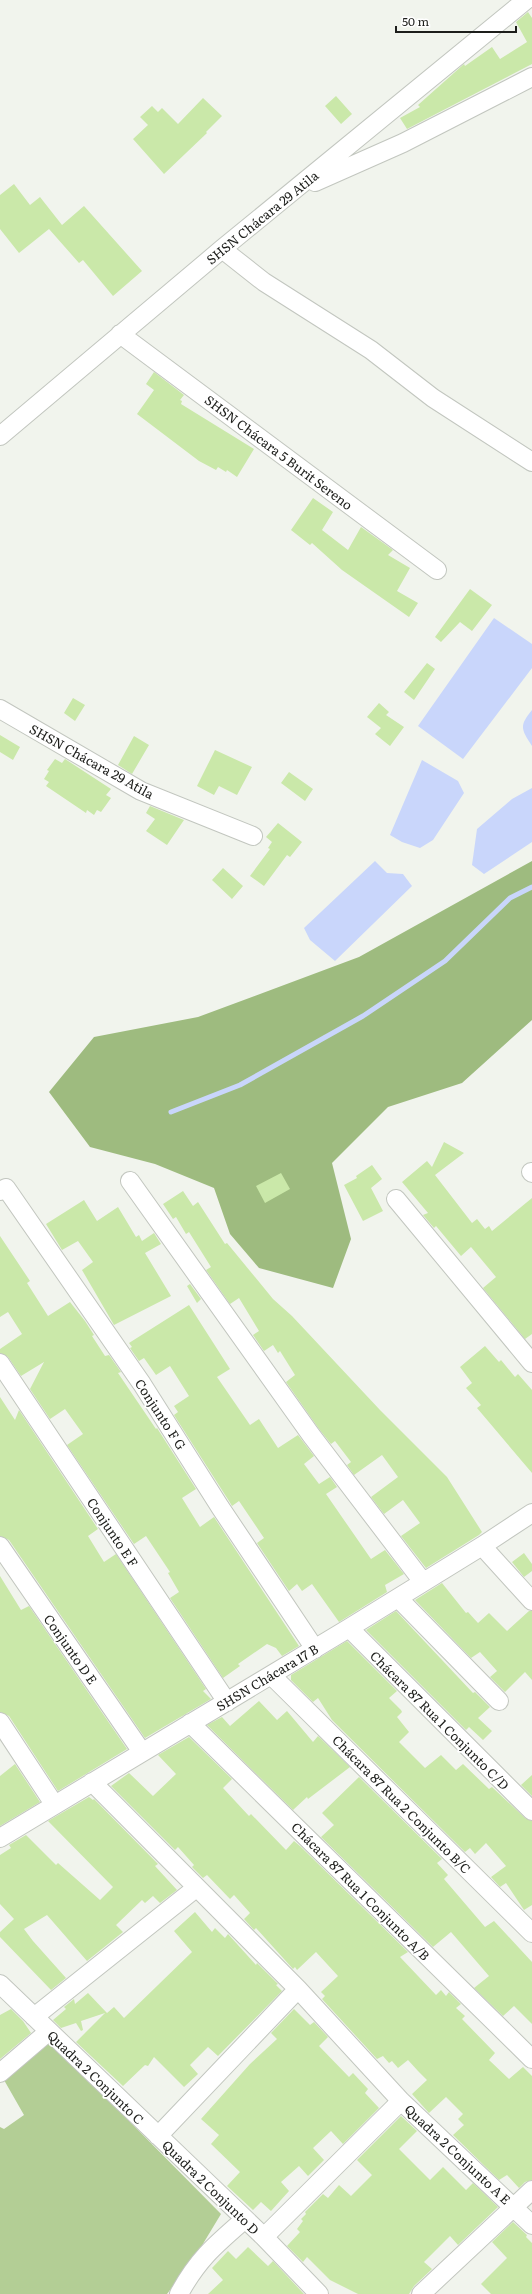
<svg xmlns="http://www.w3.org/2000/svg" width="532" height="2294" viewBox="0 0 532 2294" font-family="Literata,serif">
  <rect width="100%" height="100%" fill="#f1f4ed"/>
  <path fill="#b3ce95" d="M51 2042 221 2214 198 2252 167 2294H0V2127L4 2129 24 2115 4 2080Z"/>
  <path fill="#9ebb7f" d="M532 861V1020L462 1083 388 1107 332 1163 351 1239 333 1288 259 1268 230 1234 214 1188 155 1164 90 1147 49 1092 94 1037 198 1017 359 957Z"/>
  <path fill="#c9d6fb" d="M494 618 532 644V668L463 759 418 726Z
    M532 710V746C521 729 519 726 532 710Z
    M422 760 458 781 464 793 433 840 420 848 402 842 390 835Z
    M532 788V842L484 874 472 865 477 829 512 799Z
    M375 861 387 873 403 874 412 886 335 961 310 940 304 928Z"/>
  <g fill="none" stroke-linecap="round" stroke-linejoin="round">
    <path stroke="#c9d6fb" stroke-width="5" d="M171 1112 240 1085 363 1016 445 961 510 898 532 887"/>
  </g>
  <path fill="#cae8a9" d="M528 12 532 18V64L407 129 400 118 420 107 418 105 464 64 465 66 492 47 500 59 527 42 516 22Z
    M336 96 352 114 341 124 325 106Z
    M203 98 222 116 206 132 207 133 164 174 133 139 148 125 140 117 152 106 158 112 162 108 178 124Z
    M14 184 30 205 40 197 62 225 84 206 142 271 113 296 83 260 79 263 49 229 19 253 0 229V195Z
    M154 372 184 395 180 400 182 401 181 404 254 449 237 477 227 470 226 472 218 467 216 470 199 461 137 414 154 390 146 384Z
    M313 498 333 512 322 530 348 550 361 527 393 550 388 555 410 568 397 591 418 603 409 617 342 570 312 543 310 545 291 530Z
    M470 589 492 605 472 631 460 622 441 642 435 637Z
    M427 663 435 669 414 700 404 692Z
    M73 698 85 705 75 721 64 713Z
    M379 703 389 712 386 715 404 727 390 746 375 734 381 728 367 717Z
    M0 735 20 747 13 760 0 752Z
    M134 736 149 745 132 774 118 765Z
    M215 750 252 767 237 795 219 786 214 795 197 786Z
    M55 759 62 763 65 759 111 789 106 795 111 798 101 812 97 810 94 815 87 810 86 813 46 786 49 782 44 779 49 771 47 770Z
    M289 772 313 789 305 801 281 783Z
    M150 806 184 820 167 845 146 831 155 819 146 813Z
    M278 823 302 842 290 857 287 855 264 886 250 876 270 849 268 848 272 842 266 837Z
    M223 868 243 886 232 899 212 880Z
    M444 1142 464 1153 435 1175 472 1223 477 1219 485 1229 489 1226 492 1231 532 1198V1334L525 1339 483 1288 496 1277 471 1247 461 1256 436 1226 434 1228 423 1215 428 1213 402 1182 427 1161 432 1167Z
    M372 1165 382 1179 371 1188 383 1211 363 1221 344 1185 357 1178 356 1176Z
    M281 1173 290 1189 265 1203 256 1186Z
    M183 1191 193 1206 198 1202 225 1244 227 1243 273 1299 292 1316 380 1410 447 1477 482 1532 479 1535 426 1568 401 1536 420 1523 403 1500 384 1514 371 1497 398 1477 382 1455 354 1475 347 1465 351 1462 335 1441 331 1444 319 1429 286 1382 295 1375 280 1351 278 1353 273 1345 264 1351 253 1335 259 1331 239 1298 230 1304 206 1270 211 1267 189 1232 186 1234 176 1217 173 1219 163 1204Z
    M84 1200 97 1221 118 1207 136 1237 139 1235 142 1241 154 1233 161 1244 145 1253 171 1296 114 1325 82 1270 93 1262 78 1241 62 1250 46 1224Z
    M0 1236 30 1281 27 1283 48 1316 70 1302 85 1321 94 1335 92 1336 105 1356 109 1355 121 1372 118 1373 156 1429 157 1428 196 1489 182 1498 200 1527 214 1517 299 1646 282 1656 276 1648 267 1644 238 1664 240 1666 223 1678 170 1598 179 1592 168 1573 170 1572 146 1536 134 1544 67 1445 83 1434 65 1409 50 1419 30 1389 44 1362 21 1376 8 1357 0 1353V1349L22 1334 8 1312 0 1317Z
    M190 1284 201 1299 197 1303 187 1286Z
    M189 1305 230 1369 217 1377 250 1425 259 1419 278 1448 298 1435 314 1456 304 1464 319 1484 330 1477 337 1487 326 1494 371 1559 385 1550 404 1574 385 1585 387 1592 339 1622 312 1584 302 1591 297 1584 289 1591 257 1543 264 1538 239 1501 232 1506 229 1501 174 1415 178 1412 174 1406 189 1396 170 1366 156 1375 144 1358 139 1361 130 1348 132 1347 129 1343Z
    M485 1346 499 1362 501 1360 515 1377 518 1374 532 1390V1473L477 1408 481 1405 466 1388 472 1383 460 1367Z
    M0 1397 15 1420 19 1410 98 1529 88 1536 104 1562 116 1554 206 1689 203 1691 211 1699 145 1738 9 1540 0 1536Z
    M524 1553 532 1564V1571L524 1577 512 1562Z
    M0 1576 21 1610 29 1606 127 1749 58 1791 9 1716 0 1712Z
    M442 1583 466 1613 468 1612 478 1623 489 1613 507 1631 529 1611H532V1680L525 1672 505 1692 490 1677 497 1671 480 1652 471 1658 415 1600Z
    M396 1611 473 1693 475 1692 490 1707 478 1718 492 1731 483 1740 469 1727 466 1730 366 1630Z
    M347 1641 397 1691 389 1698 401 1710 402 1712 397 1717 409 1732 399 1742 425 1768 441 1755 456 1770 463 1764 489 1789 492 1787 525 1818 532 1821V1905L524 1910 506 1883 500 1887 491 1877 506 1866 486 1843 475 1854 470 1848 465 1852 332 1720 318 1698 313 1702 291 1680V1675Z
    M259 1701 277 1720 287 1711 313 1742 318 1736 350 1767 308 1799 307 1797 293 1810 207 1725 222 1717 230 1726Z
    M189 1737 232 1779 223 1788 249 1816 251 1814 286 1850 294 1841 300 1846 408 1952 400 1957 436 1995 441 1990 446 1996 449 1992 461 2004 456 2008 465 2016 462 2019 495 2053 489 2060 509 2079 523 2067 532 2076V2180L525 2182 519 2188 507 2175 499 2180 453 2135 464 2125 458 2119 463 2114 446 2097 429 2113 412 2094 427 2080 418 2071 408 2060 398 2068 392 2061 389 2063 383 2056 377 2059 322 1999 325 1996 321 1992 338 1976 316 1952 297 1970 295 1967 293 1969 256 1928 254 1930 244 1919 250 1913 234 1895 230 1899 207 1875 203 1878 192 1867 194 1865 178 1847 175 1850 111 1786 129 1773 153 1796 176 1774 158 1755Z
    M15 1764 40 1802 0 1826V1776Z
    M532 1775V1796L521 1785Z
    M359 1777 442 1859 437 1863 448 1875 444 1879 485 1927 494 1921 532 1962V2024L514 2006 503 2016 474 1988 489 1976 451 1932 433 1947 321 1837 334 1825 322 1813Z
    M89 1797 93 1800 94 1799 158 1864 155 1866 177 1890 160 1903 153 1896 145 1903 142 1900 116 1925 123 1932 87 1961 47 1915 24 1929 33 1941 66 1978 51 1990 0 1937V1932L14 1919 0 1904V1855L11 1848 9 1845 26 1835 56 1865 58 1863 100 1900 113 1887 48 1821Z
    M195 1912 212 1932 215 1928 225 1938 228 1934 256 1965 257 1963 278 1984 276 1985 282 1991 218 2056 208 2047 190 2065 198 2074 184 2087 154 2057 148 2066 145 2065 123 2086 76 2042 105 2013 81 2021 83 2030 81 2031 76 2023 61 2028 53 2020 66 2009 64 2007 74 1999 75 2004 88 1993 107 2013 114 2007 124 2018 192 1952 174 1931Z
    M11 2009 23 2021 31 2033 0 2059V2015Z
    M294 2009 310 2025 314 2022 328 2037 319 2046 349 2077 353 2073 368 2089 365 2093 379 2108 343 2144 331 2131 313 2148 324 2160 308 2176 299 2166 281 2182 289 2191 271 2211 261 2202 253 2210 227 2186 240 2172 211 2144 219 2135 201 2119 250 2064 277 2039 271 2033Z
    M401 2116 417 2131 399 2149 430 2180 443 2167 466 2190 473 2183 498 2207 458 2245 450 2236 424 2262 432 2269 414 2286 409 2294H358L330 2280 307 2257 303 2262 287 2246 300 2232 297 2229 303 2221 301 2219 306 2214 305 2212 323 2194 328 2198 339 2185 351 2196 372 2175 357 2160Z
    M513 2222 527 2235 526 2237 532 2243V2294H491L481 2284 507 2258 492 2242Z
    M248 2247 268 2266 273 2261 304 2294H208L223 2280 212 2268 228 2251 236 2259Z"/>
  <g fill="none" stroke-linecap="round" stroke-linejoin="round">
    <defs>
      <path id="minor" d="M315 182 403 143 532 77
        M222 249 264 282 371 350 433 398 532 462
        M120 334 437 570
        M0 436 222 249 526 0
        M0 709 141 791 253 836
        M531 1172 532 1173
        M130 1181 311 1435 423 1582
        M0 1191 6 1188 142 1384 220 1507 315 1649
        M396 1199 532 1363
        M0 1363 227 1702
        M0 1546 142 1752
        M482 1546 532 1601
        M398 1598 499 1701
        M349 1628 532 1811
        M271 1675 532 1933
        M0 1722 54 1804
        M190 1723 532 2059
        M92 1782 298 1989 401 2101 532 2225
        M0 1838 349 1628 482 1546 532 1513
        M0 1984 264 2237 319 2294
        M34 2017 196 1888
        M0 2073 48 2032
        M158 2136 298 1989
        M264 2237 401 2101
        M179 2294C198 2259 215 2245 245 2219
        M421 2294 532 2190"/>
    </defs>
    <use href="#minor" stroke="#c2c6bf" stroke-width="20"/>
    <use href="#minor" stroke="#fff" stroke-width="18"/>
  </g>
  <g text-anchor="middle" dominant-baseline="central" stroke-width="3.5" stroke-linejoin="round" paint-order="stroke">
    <g font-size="13" fill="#1d1e1b" stroke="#fff">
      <text transform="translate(262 217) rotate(-39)">SHSN Chácara 29 Atila</text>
      <text transform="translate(279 452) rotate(37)">SHSN Chácara 5 Burit Sereno</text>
      <text transform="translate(92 761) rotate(29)">SHSN Chácara 29 Atila</text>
      <text transform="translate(161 1414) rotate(57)">Conjunto F G</text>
      <text transform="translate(113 1532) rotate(56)">Conjunto E F</text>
      <text transform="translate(71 1649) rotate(55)">Conjunto D E</text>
      <text transform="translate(267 1677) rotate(-31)">SHSN Chácara 17 B</text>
      <text transform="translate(440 1720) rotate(45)">Chácara 87 Rua 1 Conjunto C/D</text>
      <text transform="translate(402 1804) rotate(45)">Chácara 87 Rua 2 Conjunto B/C</text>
      <text transform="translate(361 1891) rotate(45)">Chácara 87 Rua 1 Conjunto A/B</text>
      <text transform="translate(96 2077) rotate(44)">Quadra 2 Conjunto C</text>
      <text transform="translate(458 2154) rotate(43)">Quadra 2 Conjunto A E</text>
      <text transform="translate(211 2187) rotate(44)">Quadra 2 Conjunto D</text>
    </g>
  </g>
  <path d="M396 26v6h120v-6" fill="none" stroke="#1d1e1b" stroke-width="2"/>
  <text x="402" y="26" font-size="12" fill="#1d1e1b" stroke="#ffffff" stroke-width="3" paint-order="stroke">50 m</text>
</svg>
